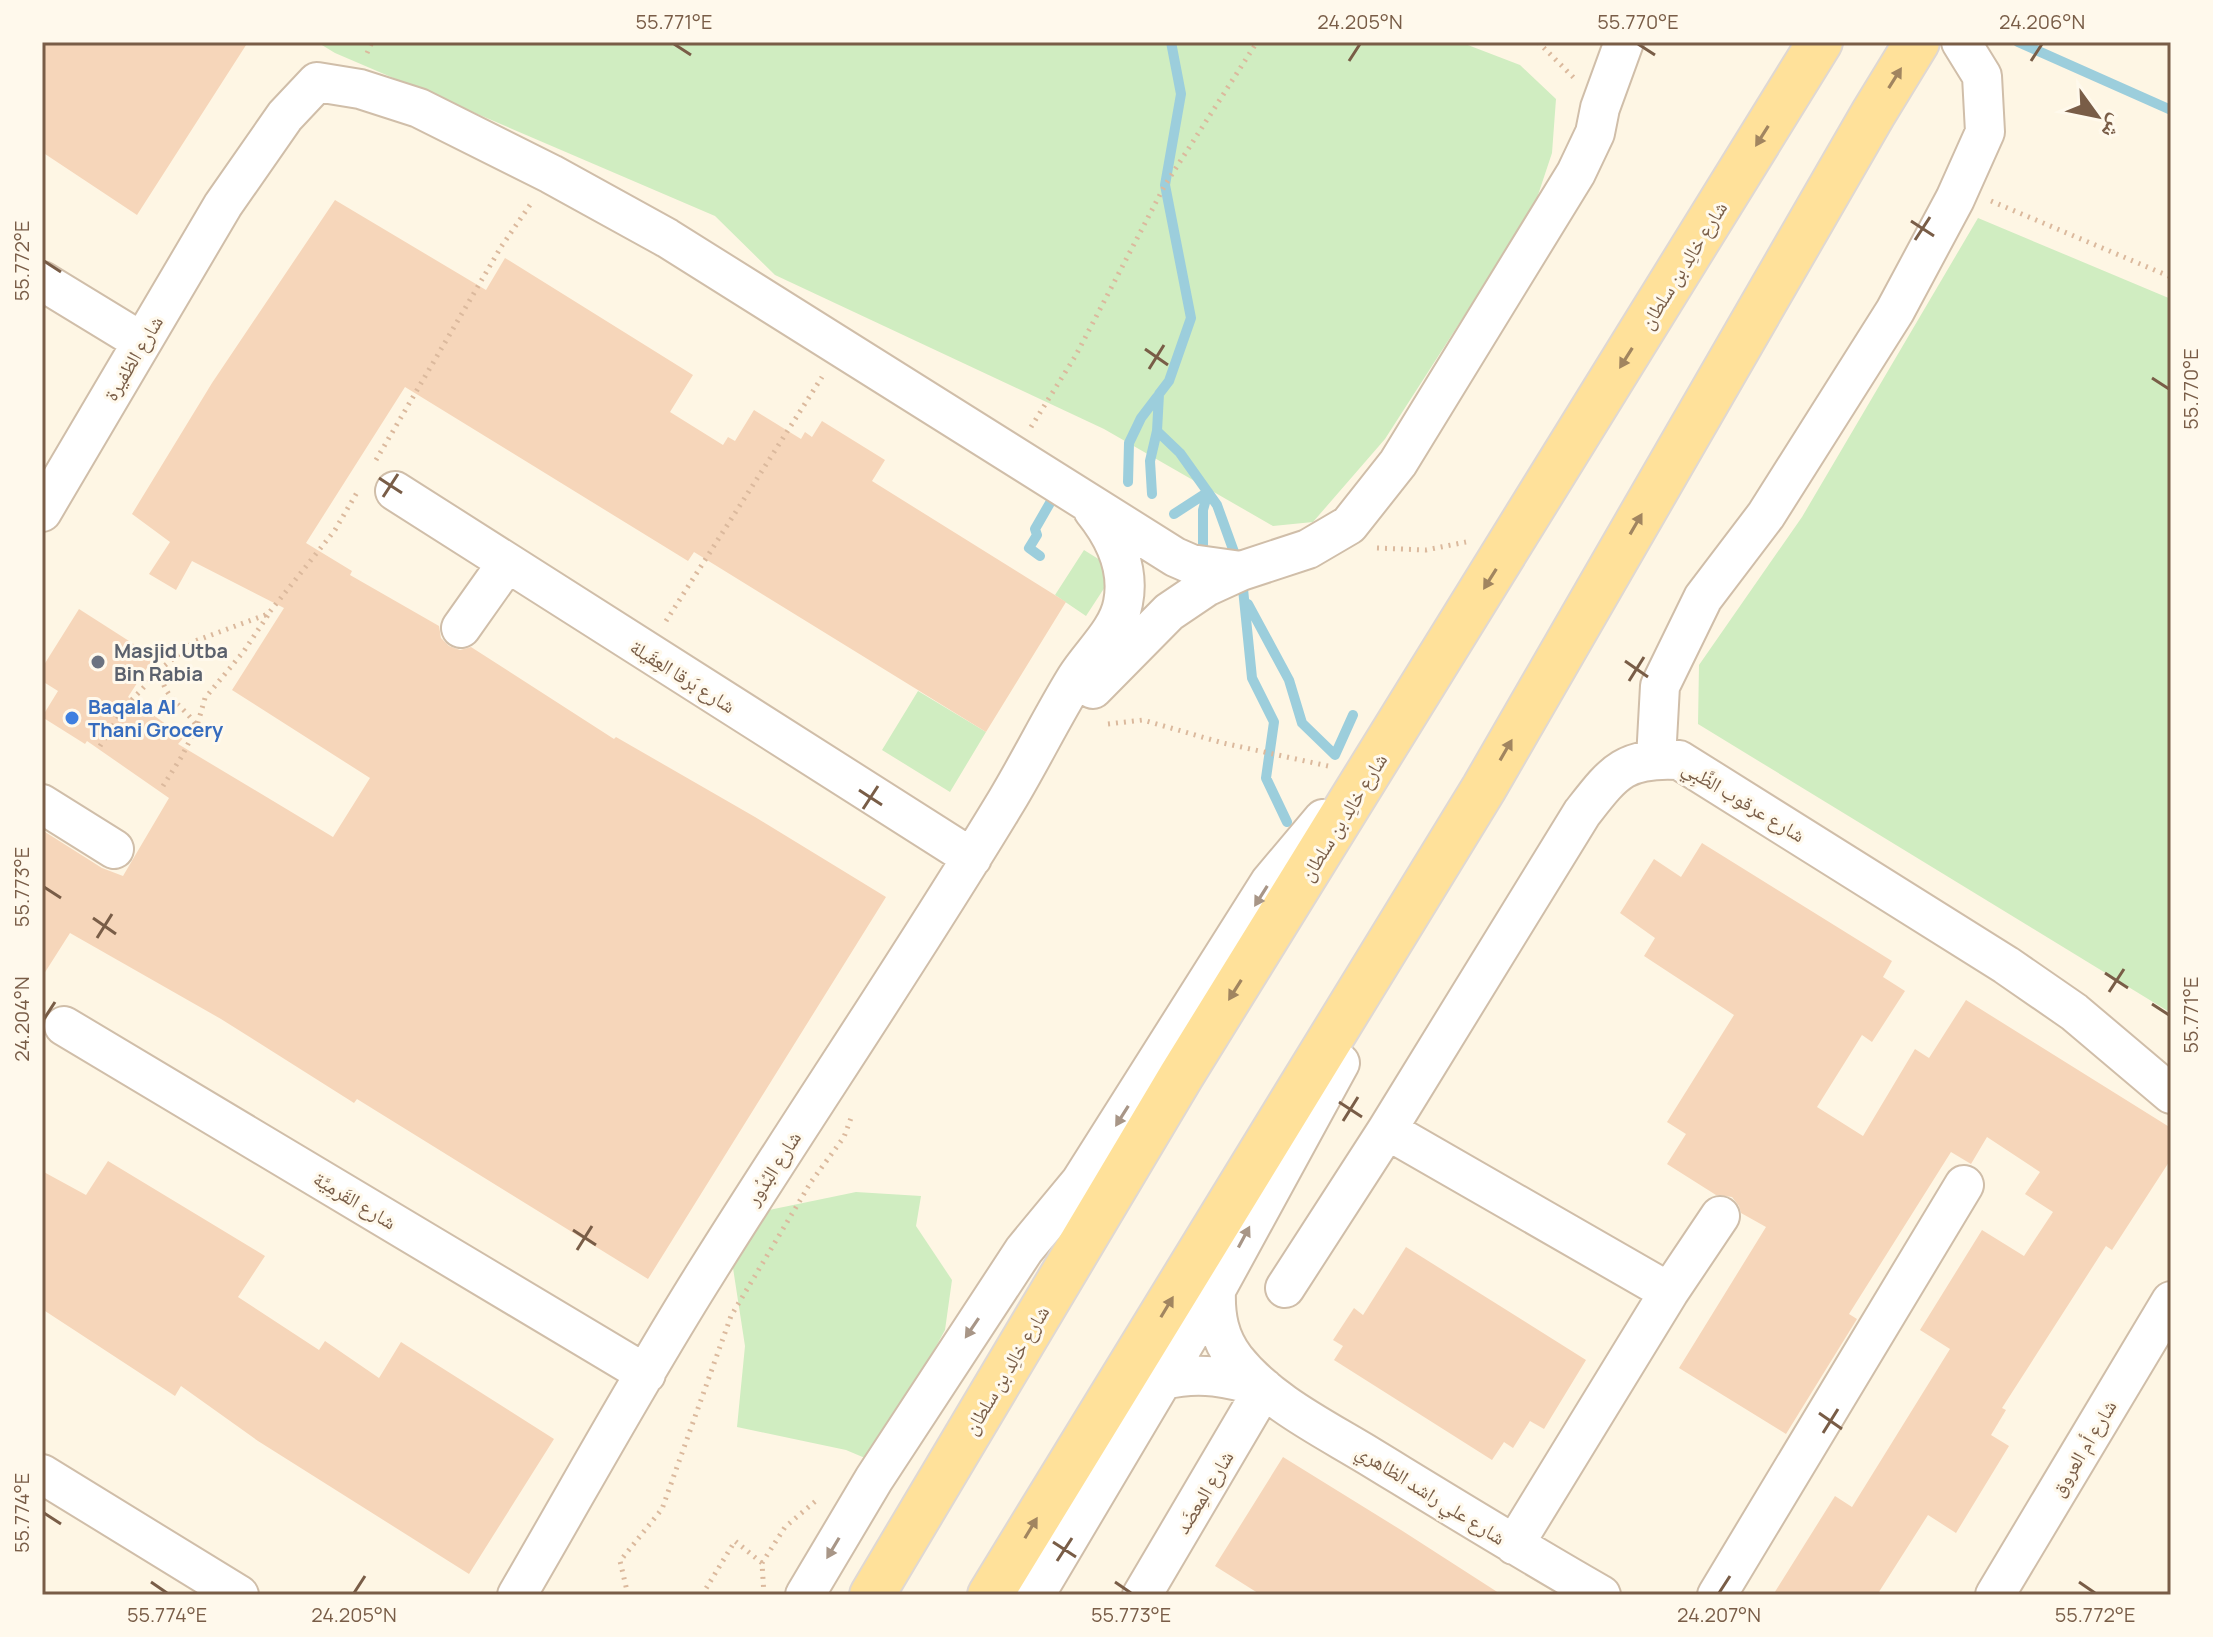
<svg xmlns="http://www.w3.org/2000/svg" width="2213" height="1637" viewBox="0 0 2213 1637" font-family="Manrope,'Noto Naskh Arabic',sans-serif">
  <rect width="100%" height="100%" fill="#fef6e4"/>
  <path fill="#d0edc1" d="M317 42H1460L1520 65 1556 99 1552 153 1534 207 1385 439 1313 522 1273 526 1104 429 775 275 715 216 335 53Z
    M1978 218 2171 299V1013L1698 724 1699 665 1802 517Z
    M1084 550 1116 570 1086 616 1055 595Z
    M918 691 986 732 950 792 882 750Z
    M856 1192 921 1196 916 1226 952 1280 945 1330 927 1363 865 1458 846 1450 737 1427 745 1346 733 1268 769 1210Z"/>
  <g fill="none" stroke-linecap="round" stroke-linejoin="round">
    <path stroke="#9ccedc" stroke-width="10" d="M1171 42 1181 94 1165 185 1191 318 1169 381 1159 394 1157 431 1180 453 1217 505 1238 563
      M2018 42 2171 110
      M1128 482 1129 443 1141 418 1157 397
      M1152 494 1150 461 1157 431
      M1174 514 1208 492
      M1203 545V510L1208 492
      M1040 556 1029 548 1037 535 1035 529 1054 496 1051 493
      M1242 579 1252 678 1274 722 1266 778 1287 822
      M1248 604 1289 680 1302 723 1335 755 1353 715"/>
  </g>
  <path fill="#f6d6ba" d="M42 42H248L137 215 42 152Z
    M335 200 486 290 505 258 693 375 670 412 723 445 728 437 735 441 754 410 801 439 805 432 812 437 822 421 885 460 872 481 1066 602 986 732 694 552 688 561 405 387 306 543 352 571 350 575 439 626 441 638 449 646 460 650 471 647 614 739 616 737 755 817 886 897 648 1279 357 1099 354 1103 221 1019 70 933 42 977V830L102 868 123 876 169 798 87 741 85 744 42 717 58 691 42 681V668L79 609 154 657 128 697 184 737 178 744 333 837 370 778 232 690 284 608 192 561 176 590 149 574 170 542 132 514 212 383Z
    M1702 843 1892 961 1883 977 1905 991 1872 1042 1862 1035 1817 1107 1863 1136 1915 1049 1929 1058 1966 1000 2171 1128V1159L2112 1250 2106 1246 2002 1408 2006 1410 1991 1435 2009 1446 1956 1533 1928 1515 1877 1595H1773L1835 1496 1852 1507 1950 1349 1920 1330 1982 1230 2024 1256 2053 1212 2025 1194 2040 1172 1987 1137 1971 1164 1951 1152 1849 1314 1857 1319 1786 1434 1679 1368 1766 1227 1741 1213 1739 1206 1732 1197 1716 1195 1667 1164 1686 1134 1667 1122 1734 1015 1644 956 1655 938 1620 913 1654 859 1681 877Z
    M108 1161 265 1256 238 1297 319 1350 325 1341 379 1378 401 1342 554 1439 469 1574 258 1441 181 1386 175 1396 42 1309V1171L86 1195Z
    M1406 1247 1586 1360 1544 1429 1530 1421 1513 1448 1504 1442 1492 1460 1334 1360 1343 1346 1333 1340 1354 1308 1363 1315Z
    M1283 1457 1401 1530 1502 1595H1261L1215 1566Z"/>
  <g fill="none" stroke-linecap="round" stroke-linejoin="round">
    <defs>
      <path id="minor" d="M42 281 142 342
        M395 491 972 858
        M42 512 223 205 285 116 317 82 360 89 419 108 551 174 667 238 1175 557 1191 564 1241 571
        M461 628 507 563
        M1093 689 1169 612 1206 587 1241 571 1308 549 1349 525 1398 463 1576 173 1595 133 1600 108 1624 42
        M1656 759 1660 686 1703 598 1766 515 1895 311 1955 199 1985 132 1982 76 1961 42
        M42 804 114 849
        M64 1026 646 1374
        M1387 1130 1669 1292
        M1285 1288 1387 1130 1582 813C1614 772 1624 757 1679 760L2006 965 2074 1012 2171 1094
        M1216 1290C1215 1316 1219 1338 1235 1359 1269 1402 1323 1428 1369 1456 1446 1503 1522 1550 1601 1595
        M1163 1380C1200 1371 1229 1377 1264 1388
        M42 1474 239 1595
        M1514 1545 1669 1292 1720 1216
        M517 1595C580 1487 640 1377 707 1271 806 1113 911 959 1007 800 1031 760 1052 717 1076 678 1091 654 1118 631 1123 603 1130 568 1114 536 1093 510
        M805 1595 874 1479 1024 1250 1081 1181 1270 882 1323 819
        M1035 1595 1216 1290 1340 1063
        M1142 1595 1264 1388
        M1717 1595 1964 1185
        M1995 1595 2171 1301"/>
      <path id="major" d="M872 1595 1181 1076 1820 42
        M990 1595 1484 788 1873 114 1917 42"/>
    </defs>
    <use href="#minor" stroke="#d0bea9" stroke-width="42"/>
    <use href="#major" stroke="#dfd8d3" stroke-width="48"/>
    <path stroke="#dbb99d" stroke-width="5" stroke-dasharray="2 6" stroke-linecap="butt" d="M1538 42 1574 78
      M367 53 372 42
      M1991 201 2171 277
      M1031 427 1076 355 1165 185 1257 42
      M376 460 501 247 532 202
      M1377 548 1426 550 1466 542
      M666 621 822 377
      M162 669C159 695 183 705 196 725
      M1108 724 1143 720 1223 743 1328 766
      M100 746 125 707 163 667 195 641 268 614 335 530 359 489
      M163 786 182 756 197 726 205 698 244 651 268 615
      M762 1563 785 1527 818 1499
      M628 1595 620 1561 662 1509 731 1316 811 1182 844 1137 851 1118
      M702 1595 735 1541 762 1563 764 1595"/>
    <use href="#minor" stroke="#fff" stroke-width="38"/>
    <use href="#major" stroke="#ffe19a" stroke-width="44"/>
  </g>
  <defs><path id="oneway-solid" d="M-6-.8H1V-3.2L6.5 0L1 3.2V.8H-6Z" transform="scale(2)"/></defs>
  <g fill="#a18560">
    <use href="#oneway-solid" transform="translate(1895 78) rotate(-58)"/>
    <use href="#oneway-solid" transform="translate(1762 136) rotate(122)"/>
    <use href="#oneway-solid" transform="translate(1626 358) rotate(122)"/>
    <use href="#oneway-solid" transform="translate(1636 524) rotate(-60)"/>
    <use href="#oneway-solid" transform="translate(1490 579) rotate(122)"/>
    <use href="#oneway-solid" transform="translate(1506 750) rotate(-60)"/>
    <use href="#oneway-solid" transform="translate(1235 990) rotate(122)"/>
    <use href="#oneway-solid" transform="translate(1167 1307) rotate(-59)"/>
    <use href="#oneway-solid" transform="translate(1031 1528) rotate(-59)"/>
  </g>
  <g fill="#a89687">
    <use href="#oneway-solid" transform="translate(1261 896) rotate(122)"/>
    <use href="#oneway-solid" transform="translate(1122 1116) rotate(122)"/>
    <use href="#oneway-solid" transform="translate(1244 1237) rotate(-62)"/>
    <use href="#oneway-solid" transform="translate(972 1328) rotate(124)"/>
    <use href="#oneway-solid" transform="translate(833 1548) rotate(121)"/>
  </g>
  <path fill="none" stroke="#795d47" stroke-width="3" d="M674 44 691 55M1638 44 1655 55M1349 61 1360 44M2031 61 2042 44M1911 221 1934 236M1915 240 1930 217M44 261 61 272M1145 349 1168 365M1149 369 1164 345M2152 378 2169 389M379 478 402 493M383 497 398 474M1625 661 1648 677M1629 681 1644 657M859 790 882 805M863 809 878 786M44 887 61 898M93 918 116 934M97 938 112 914M2105 973 2128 988M2109 992 2124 969M2152 1004 2169 1015M44 1019 55 1002M1339 1102 1362 1117M1343 1121 1358 1097M573 1230 596 1245M577 1250 592 1226M1819 1413 1842 1429M1823 1433 1838 1409M44 1513 61 1524M1053 1542 1076 1557M1057 1561 1072 1538M151 1582 167 1593M1115 1582 1131 1593M2079 1582 2095 1593M354 1593 365 1576M1719 1593 1730 1576"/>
  <circle fill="#6b7280" stroke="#fff9ec" stroke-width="3" cx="98" cy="662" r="8"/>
  <circle fill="#3f7fe0" stroke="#fff9ec" stroke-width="3" cx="72" cy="718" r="8"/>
  <g text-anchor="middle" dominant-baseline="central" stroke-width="6" stroke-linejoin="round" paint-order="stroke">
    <g font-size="20" fill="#795d47" stroke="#fff9ec">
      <text transform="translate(1683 265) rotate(-58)">شارع خالِد بن سلطان</text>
      <text transform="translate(133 358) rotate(-59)">شارع الظفيرة</text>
      <text transform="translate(683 676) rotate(32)">شارع بَرقا العِقَيلة</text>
      <text transform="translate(1744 801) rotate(31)">شارع عرقوب الظَّبِي</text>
      <text transform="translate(1343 817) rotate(-58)">شارع خالِد بن سلطان</text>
      <text transform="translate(773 1168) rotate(-57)">شارع البُدُور</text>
      <text transform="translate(355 1200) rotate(31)">شارع القَرمِيَّة</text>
      <text transform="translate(1006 1370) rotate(-59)">شارع خالِد بن سلطان</text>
      <text transform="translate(2083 1448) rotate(-59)">شارع أم العروق</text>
      <text transform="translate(1204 1492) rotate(-59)">شارع المِعضَد</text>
      <text transform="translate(1431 1494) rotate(32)">شارع علي راشد الظاهري</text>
    </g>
    <g font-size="20" font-weight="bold" fill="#5b616d" stroke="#fff9ec" text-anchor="start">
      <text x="114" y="650">Masjid Utba<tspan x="114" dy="23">Bin Rabia</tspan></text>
    </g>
    <g font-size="20" font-weight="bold" fill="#366cbe" stroke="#fff9ec" text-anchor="start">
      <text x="88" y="706">Baqala Al<tspan x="88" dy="23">Thani Grocery</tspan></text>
    </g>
  </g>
  <rect width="2213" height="1637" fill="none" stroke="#fff9ec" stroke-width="88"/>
  <g transform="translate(2097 116) rotate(123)" stroke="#fff9ec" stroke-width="6" paint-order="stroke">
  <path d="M0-6L14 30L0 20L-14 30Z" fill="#795d47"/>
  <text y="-12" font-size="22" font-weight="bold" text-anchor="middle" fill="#795d47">ش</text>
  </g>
  <rect x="44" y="44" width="2125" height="1549" fill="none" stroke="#795d47" stroke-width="3"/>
  <g font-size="20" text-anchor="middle" fill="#795d47">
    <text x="674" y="29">55.771°E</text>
    <text x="1360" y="29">24.205°N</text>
    <text x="1638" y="29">55.770°E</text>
    <text x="2042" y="29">24.206°N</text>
    <text transform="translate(22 261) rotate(-90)" y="7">55.772°E</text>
    <text transform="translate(2191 389) rotate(-90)" y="7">55.770°E</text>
    <text transform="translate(22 887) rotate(-90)" y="7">55.773°E</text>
    <text transform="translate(2191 1015) rotate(-90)" y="7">55.771°E</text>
    <text transform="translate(22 1019) rotate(-90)" y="7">24.204°N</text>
    <text transform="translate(22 1513) rotate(-90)" y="7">55.774°E</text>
    <text x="167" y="1622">55.774°E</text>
    <text x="354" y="1622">24.205°N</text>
    <text x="1131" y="1622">55.773°E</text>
    <text x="1719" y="1622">24.207°N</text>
    <text x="2095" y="1622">55.772°E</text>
  </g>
</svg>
